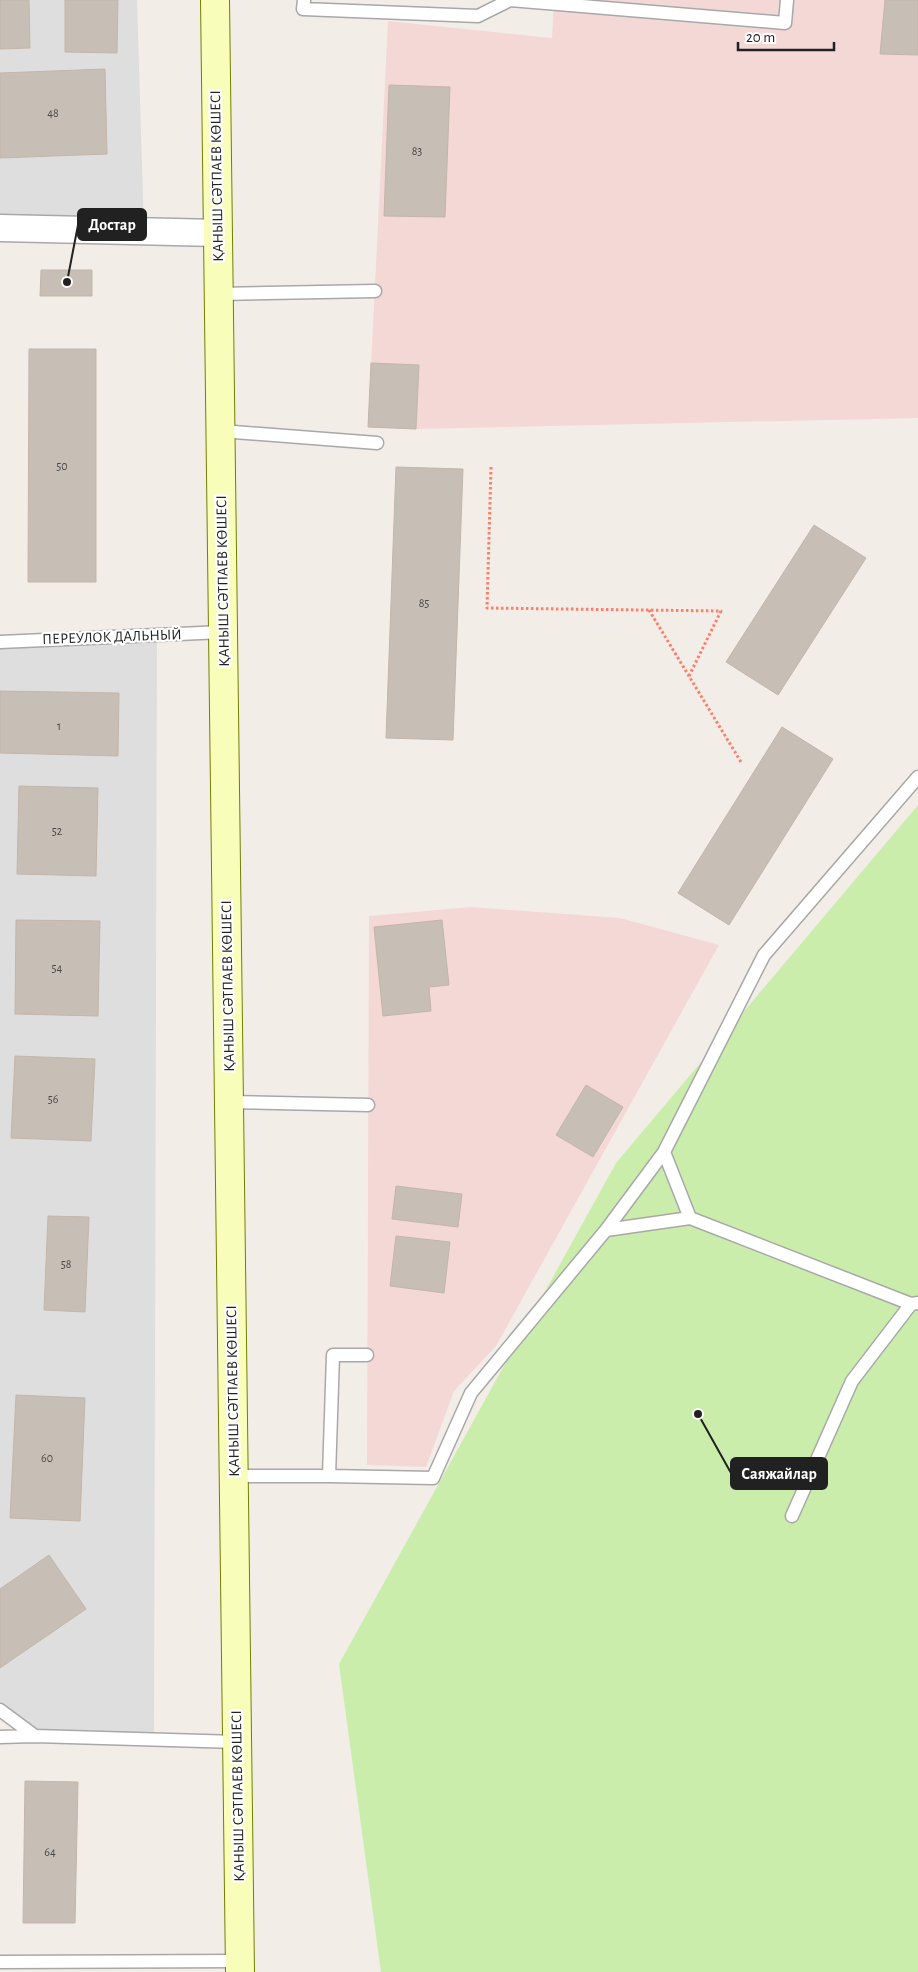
<svg xmlns="http://www.w3.org/2000/svg" width="918" height="1972" viewBox="0 0 918 1972" font-family="'Alegreya Sans',sans-serif">
  <rect width="100%" height="100%" fill="#f2eee7"/>
  <path fill="#dfdede" d="M0 0H137L144 231 0 228Z
    M157 635 154 1739 35 1736 0 1710V642Z"/>
  <path fill="#f3d8d6" d="M554 0H918V418L416 429 368 427 388 21 552 38Z
    M471 907 620 918 719 945 496 1346 454 1391 426 1467 367 1465 369 916Z"/>
  <path fill="#cbedac" d="M918 805V1972H381L339 1664 616 1163Z"/>
  <path fill="#c7beb6" stroke="#c4b5a9" d="M0 0H29L30 48 0 49Z
    M65 0H118L117 53 65 52Z
    M885 0H918V55L880 54Z
    M105 69 107 154 0 158V73Z
    M389 85 450 87 445 217 384 216Z
    M41 270H92V296H40Z
    M29 349H96V582H28Z
    M371 363 419 365 416 429 368 427Z
    M396 467 463 469 453 740 386 738Z
    M814 525 866 558 778 695 726 662Z
    M0 691 119 693 118 756 0 753Z
    M782 727 833 759 729 925 678 893Z
    M19 786 98 788 96 876 17 874Z
    M16 920 100 921 98 1016 15 1014Z
    M442 920 449 985 429 987 431 1011 383 1016 374 927Z
    M15 1056 95 1059 91 1141 11 1138Z
    M586 1085 623 1107 593 1157 556 1135Z
    M396 1186 462 1194 458 1227 392 1219Z
    M48 1216 89 1217 85 1312 44 1310Z
    M396 1236 450 1242 444 1293 390 1286Z
    M16 1395 85 1398 80 1521 10 1518Z
    M49 1555 86 1609 0 1668V1589Z
    M25 1781 78 1782 75 1923H23Z"/>
  <g fill="none" stroke-linecap="round" stroke-linejoin="round">
    <defs>
      <path id="lane" d="M304 0 303 9 478 16 510 0 785 23 787 0
        M219 294 375 291
        M221 431 377 443
        M0 642 223 632
        M229 1102 368 1105
        M664 1152 690 1218 911 1304 918 1303
        M606 1230 690 1218
        M234 1476H329L333 1355H367
        M329 1476 433 1478 471 1393 606 1230 664 1152 764 955 918 777
        M792 1516 852 1381 911 1304
        M0 1710 35 1736 237 1742
        M0 1737 35 1736
        M0 1962 240 1961"/>
      <path id="street" d="M0 228 218 233"/>
      <path id="secondary" d="M215 0 240 1972"/>
    </defs>
    <use href="#lane" stroke="#a8a8a8" stroke-width="15"/>
    <use href="#street" stroke="#a8a8a8" stroke-width="29"/>
    <use href="#secondary" stroke="#6f8000" stroke-width="30"/>
    <path stroke="#ff7d6b" stroke-width="3" stroke-dasharray="2.5 2.5" stroke-linecap="butt" d="M491 467 487 608 721 611 689 676
      M649 610 741 762"/>
    <use href="#lane" stroke="#fff" stroke-width="12"/>
    <use href="#street" stroke="#fff" stroke-width="26"/>
    <use href="#secondary" stroke="#f8fdba" stroke-width="28"/>
  </g>
  <g text-anchor="middle" dominant-baseline="central" stroke-width="4.5" stroke-linejoin="round" paint-order="stroke">
    <g font-size="12" fill="#4a4846">
      <text x="53" y="113">48</text>
      <text x="417" y="151">83</text>
      <text x="62" y="466">50</text>
      <text x="424" y="603">85</text>
      <text x="59" y="726">1</text>
      <text x="57" y="831">52</text>
      <text x="57" y="968">54</text>
      <text x="53" y="1099">56</text>
      <text x="66" y="1264">58</text>
      <text x="47" y="1458">60</text>
      <text x="50" y="1852">64</text>
    </g>
    <g font-size="15" fill="#212121" stroke="#fff">
      <text transform="translate(217 176) rotate(-91)">ҚАНЫШ СӘТПАЕВ КӨШЕСІ</text>
      <text transform="translate(223 581) rotate(-91)">ҚАНЫШ СӘТПАЕВ КӨШЕСІ</text>
      <text transform="translate(112 637) rotate(-2)">ПЕРЕУЛОК ДАЛЬНЫЙ</text>
      <text transform="translate(228 986) rotate(-91)">ҚАНЫШ СӘТПАЕВ КӨШЕСІ</text>
      <text transform="translate(233 1391) rotate(-91)">ҚАНЫШ СӘТПАЕВ КӨШЕСІ</text>
      <text transform="translate(238 1796) rotate(-91)">ҚАНЫШ СӘТПАЕВ КӨШЕСІ</text>
    </g>
  </g>
  <path fill="none" stroke="#212121" stroke-width="2" d="M67 282L78 225M698 1414L731 1473"/>
  <g fill="#212121" stroke="#fff" stroke-width="2">
    <circle cx="67" cy="282" r="5"/>
    <circle cx="698" cy="1414" r="5"/>
  </g>
  <g fill="#212121" stroke="#212121" stroke-width="2">
    <rect x="78" y="209" width="68" height="31" rx="5"/>
    <rect x="731" y="1458" width="96" height="31" rx="5"/>
  </g>
  <g font-size="16" text-anchor="middle" font-weight="bold" fill="#fff">
    <text x="112" y="230">Достар</text>
    <text x="779" y="1479">Саяжайлар</text>
  </g>
  <path d="M738 42v8h96v-8" fill="none" stroke="#212121" stroke-width="2.5"/>
  <text x="746" y="42" font-size="15" fill="#212121" stroke="#ffffff" stroke-width="4" paint-order="stroke">20 m</text>
</svg>
